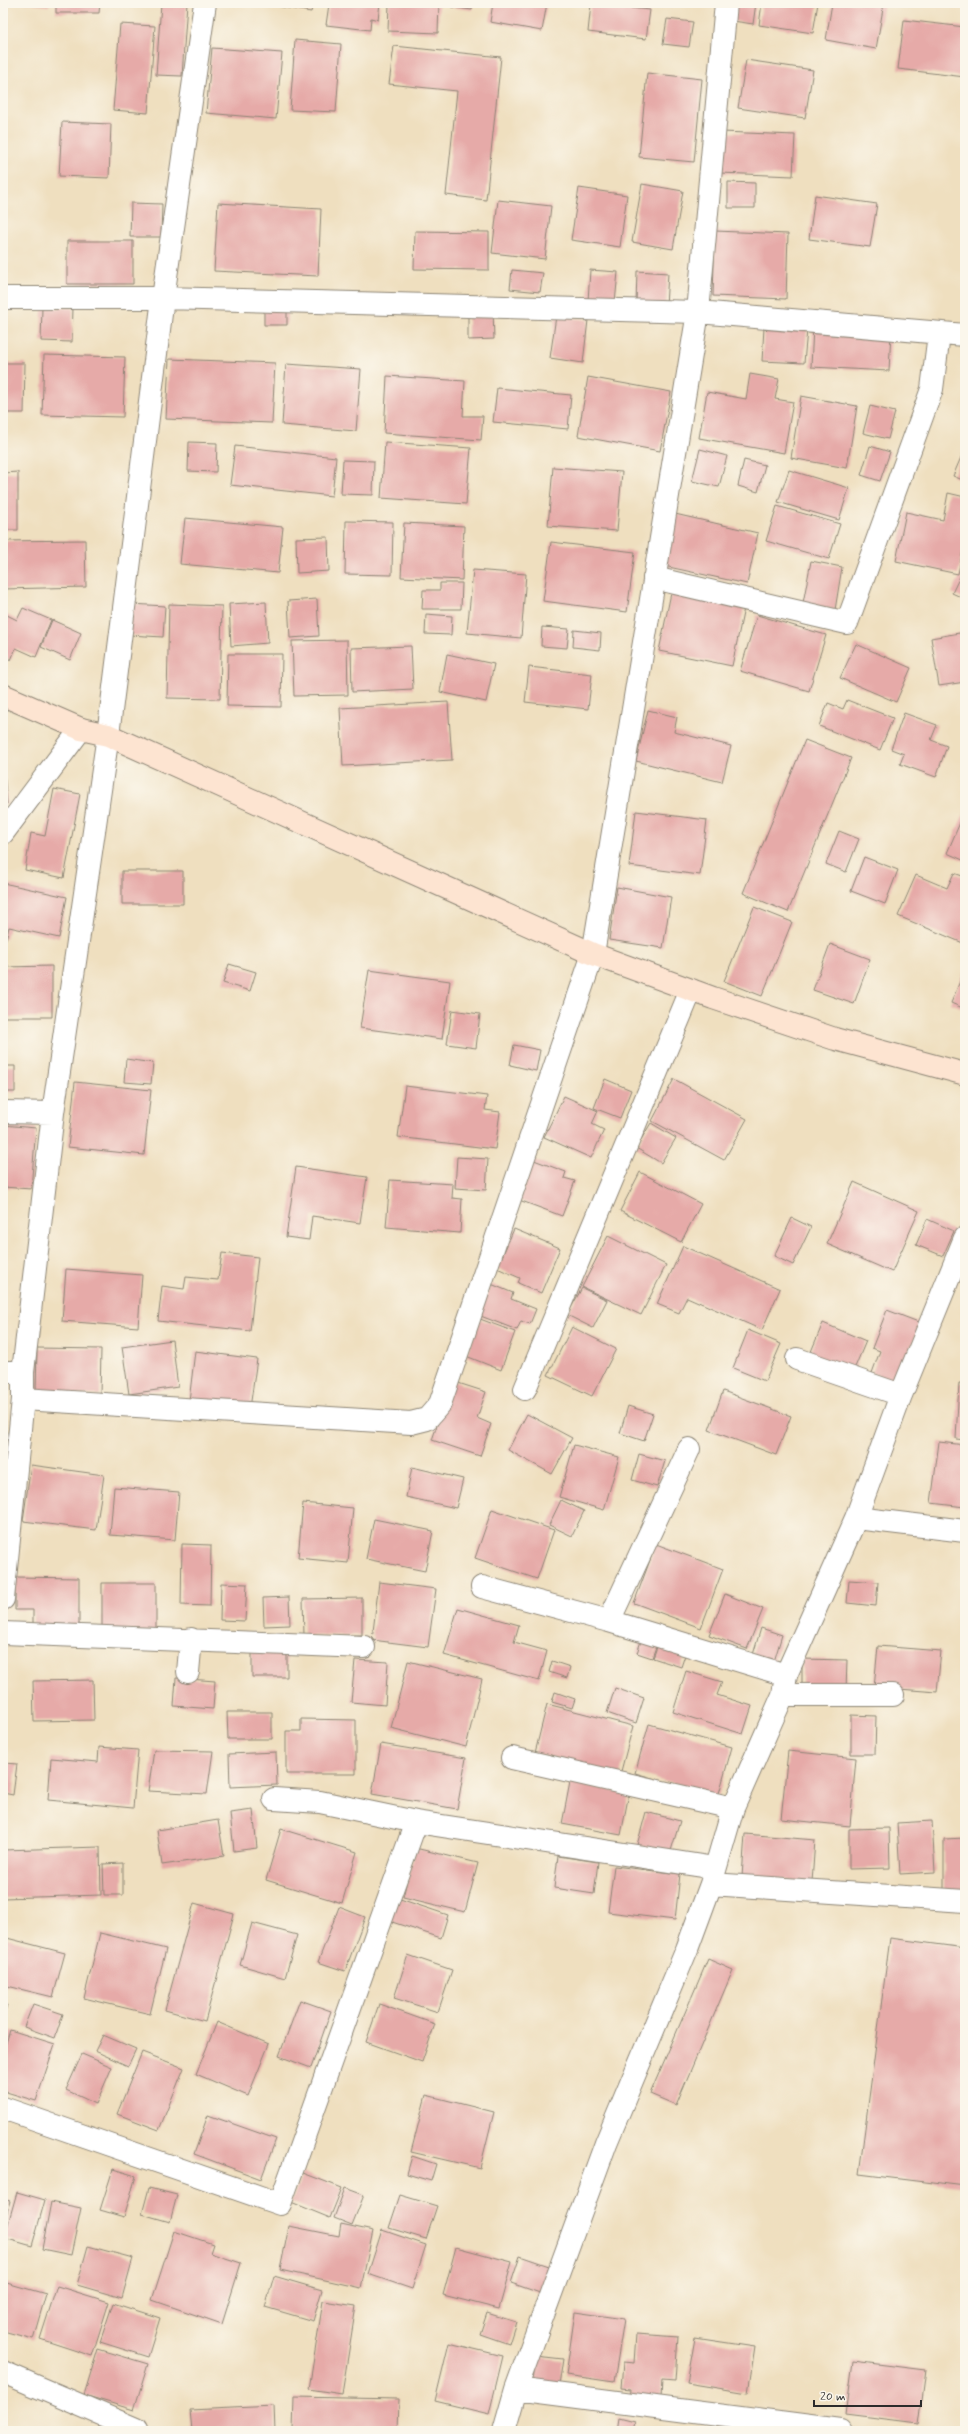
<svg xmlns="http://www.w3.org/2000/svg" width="968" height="2434" viewBox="0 0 968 2434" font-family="Mynerve,sans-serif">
  <rect width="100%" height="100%" fill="#fbf7ec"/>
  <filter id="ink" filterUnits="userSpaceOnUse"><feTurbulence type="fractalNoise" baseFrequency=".025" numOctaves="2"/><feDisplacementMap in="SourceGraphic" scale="8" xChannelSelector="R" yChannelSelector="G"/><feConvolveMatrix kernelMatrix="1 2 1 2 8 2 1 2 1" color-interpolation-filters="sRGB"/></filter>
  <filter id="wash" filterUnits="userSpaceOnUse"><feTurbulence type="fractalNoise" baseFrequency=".012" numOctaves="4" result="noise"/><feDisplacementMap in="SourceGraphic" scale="16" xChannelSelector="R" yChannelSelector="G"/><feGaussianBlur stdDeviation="0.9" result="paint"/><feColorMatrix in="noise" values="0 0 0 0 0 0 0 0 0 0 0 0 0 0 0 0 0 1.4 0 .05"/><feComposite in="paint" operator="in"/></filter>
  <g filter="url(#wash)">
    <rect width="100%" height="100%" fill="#efdfbf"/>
    <g id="blocks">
      <path fill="#e6aaa8" d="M24 3H49V6Z
        M56 3H100L99 13H56Z
        M161 3H187L182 76 156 75Z
        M259 3H313L311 12Z
        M342 3H380L378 20 371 18 370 30 326 25 329 4 341 6Z
        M389 3H439L438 33 388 31Z
        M452 3H473L472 10 451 7Z
        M493 3H547L542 31 490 22Z
        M735 3H756L753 24 733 21Z
        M762 3H818L813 33 759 25Z
        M832 3H884L876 49 826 40Z
        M591 4 650 10 646 39 588 32Z
        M667 19 693 22 689 47 663 44Z
        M904 20 965 27V77L898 69Z
        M120 24 155 26 148 113 113 110Z
        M295 40 341 44 336 112 290 110Z
        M394 46 501 57 486 200 446 195 457 91 389 84Z
        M212 48 282 53 276 119 206 113Z
        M746 60 813 70 805 118 738 108Z
        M647 73 702 79 694 162 639 157Z
        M62 122 111 124 109 178 59 176Z
        M722 132 795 135 793 176 720 173Z
        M728 182 755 183V208H728Z
        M642 184 683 191 673 249 632 242Z
        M579 188 627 195 620 247 571 240Z
        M815 195 877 204 870 247 809 239Z
        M498 200 551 206 545 259 492 253Z
        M131 203 162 204 161 237H130Z
        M218 203 321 209 318 276 214 271Z
        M415 231 489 232V270L414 269Z
        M715 231 788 234 786 299 713 296Z
        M67 241H133V284H67Z
        M512 270 543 273 540 292 510 289Z
        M590 270 618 272 615 303 588 301Z
        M637 271 668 273 666 306 636 304Z
        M42 308H73L72 342 41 341Z
        M468 308 493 309 494 339 468 340Z
        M264 309 287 310V325H264Z
        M556 316 588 320 583 363 550 358Z
        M813 327 891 331 889 371 811 367Z
        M764 328 807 330 804 363 762 361Z
        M44 355 125 357 123 417 42 415Z
        M169 359 275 363 272 423 166 419Z
        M3 363H25L24 413H3Z
        M286 364 361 369 356 431 282 425Z
        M750 374 779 379 775 399 793 402 784 453 699 438 707 392 746 399Z
        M387 376 465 381 463 416H483L481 440 384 433Z
        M588 377 671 392 660 451 578 436Z
        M497 388 571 395 568 429 493 422Z
        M801 396 857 406 847 468 791 458Z
        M870 406 895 412 888 439 863 433Z
        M189 442 217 443 216 472 188 471Z
        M385 442 471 448 466 504 381 498Z
        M235 446 336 457 332 496 230 485Z
        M870 446 890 452 880 481 861 475Z
        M965 448V481L953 476Z
        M700 449 727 456 719 487 692 481Z
        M343 460 374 461 373 495 341 494Z
        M744 460 765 465 758 492 738 486Z
        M553 467 622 472 617 531 548 526Z
        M789 470 849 488 839 520 778 502Z
        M18 472V530H3V473Z
        M948 493 965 497V539L958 574 896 561 906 512 943 520Z
        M777 506 840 524 829 559 766 541Z
        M675 514 758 533 747 584 664 566Z
        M185 518 283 527 278 573 180 564Z
        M346 521 393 522 392 575 345 574Z
        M404 523 464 526 462 580 401 577Z
        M328 537 329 571 297 573 296 538Z
        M85 540 86 587 3 589V541Z
        M551 542 635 552 627 612 543 601Z
        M811 561 842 567 835 610 803 603Z
        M965 566V599L952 593Z
        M473 570 526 574 521 638 467 633Z
        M440 583H462L461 609H422L423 590H440Z
        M671 593 744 608 732 666 659 651Z
        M317 599 319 636 290 638 288 601Z
        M266 602 268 643 231 646 229 604Z
        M131 604 165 606 163 637 129 635Z
        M169 604 222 606 220 699 167 698Z
        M23 608 51 620 36 657 16 648 11 660 3 656V613L17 620Z
        M426 614 452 616 451 635 425 634Z
        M757 615 826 635 809 691 740 671Z
        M52 620 81 633 70 660 41 647Z
        M542 627 569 629 567 648 541 646Z
        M574 630 601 633 600 650 573 647Z
        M965 632V682L939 686 931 638Z
        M347 640 348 695 294 696 292 641Z
        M856 644 911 668 896 702 840 678Z
        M411 646 413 689 352 692 351 648Z
        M228 654H282L281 707 227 706Z
        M447 654 494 664 486 702 440 692Z
        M529 667 592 674 588 709 525 702Z
        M847 700 893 718 880 750 819 726 828 703 843 709Z
        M448 702 452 760 343 766 340 708Z
        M648 710 677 717 674 732 731 746 722 782 636 761Z
        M904 713 937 725 931 740 947 746 936 777 900 764 904 754 891 749Z
        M805 740 851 758 788 912 743 893Z
        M3 761 7 804H3Z
        M54 789 80 794 64 878 25 870 31 833 45 836Z
        M636 811 707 820 700 875 629 866Z
        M965 811V861L947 853Z
        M839 831 859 839 846 872 826 864Z
        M864 857 898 870 885 904 851 891Z
        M122 871H183V904H122Z
        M954 873 965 877 963 943 898 916 916 875 947 888Z
        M3 883 67 897 59 938 9 927 6 939 3 938Z
        M617 887 671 897 663 948 609 940Z
        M754 907 792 922 762 996 724 981Z
        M830 944 870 959 854 1004 813 990Z
        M229 964 256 972 250 991 223 983Z
        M52 966V1017H3V967Z
        M965 969V1009L951 1003Z
        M369 970 450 981 442 1039 360 1028Z
        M452 1010 480 1014 476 1048 447 1044Z
        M514 1045 540 1050 536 1071 510 1065Z
        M126 1059 153 1063 151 1084 124 1082Z
        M3 1066H15V1092H3Z
        M605 1079 631 1090 620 1118 594 1108Z
        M674 1079 747 1119 724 1160 652 1121Z
        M75 1082 151 1090 144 1155 68 1147Z
        M405 1086 487 1096 485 1110 500 1112 495 1149 398 1137Z
        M564 1096 598 1111 592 1124 604 1130 591 1158 544 1137Z
        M651 1123 676 1138 661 1163 636 1148Z
        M3 1125 36 1128 31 1189 3 1187Z
        M457 1157 488 1159 486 1190 455 1188Z
        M534 1160 566 1172 564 1178 575 1181 562 1216 519 1200Z
        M296 1167 367 1177 360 1223 312 1216 309 1240 286 1237Z
        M640 1172 701 1204 681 1242 620 1211Z
        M390 1180 453 1184 452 1198 462 1199 460 1233 386 1227Z
        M854 1182 919 1211 892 1272 827 1244Z
        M792 1218 811 1227 793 1265 774 1256Z
        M927 1219 954 1231 943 1256 916 1245Z
        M514 1229 560 1248 541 1293 518 1283 520 1278 497 1268Z
        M608 1236 666 1265 641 1315 582 1287Z
        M683 1246 780 1289 762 1330 687 1297 679 1313 657 1304Z
        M222 1253 258 1257 250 1331 158 1321 162 1286 184 1289 186 1277 218 1280Z
        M66 1269 142 1275 138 1327 62 1321Z
        M491 1284 513 1293 511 1299 536 1309 530 1324 521 1321 517 1330 478 1315Z
        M582 1288 607 1300 593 1328 567 1315Z
        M887 1310 921 1323 897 1383 872 1373 880 1351 872 1348Z
        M480 1319 515 1332 501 1370 466 1356Z
        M823 1323 866 1341 853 1372 810 1354Z
        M572 1327 616 1349 592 1396 548 1375Z
        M748 1330 781 1344 765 1381 733 1368Z
        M172 1340 178 1387 129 1394 122 1347Z
        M37 1348 101 1349 100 1395 36 1394Z
        M195 1351 257 1359 250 1408 189 1401Z
        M452 1381 486 1392 477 1418 491 1424 480 1456 432 1440Z
        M959 1383H965V1440L956 1439Z
        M723 1391 791 1416 776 1455 709 1430Z
        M628 1406 653 1414 644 1441 620 1433Z
        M527 1414 572 1438 552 1474 508 1450Z
        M939 1442 965 1445V1507L931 1503Z
        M574 1445 619 1457 604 1510 559 1497Z
        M639 1454 665 1461 657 1487 632 1480Z
        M31 1465 104 1475 96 1530 23 1521Z
        M412 1467 463 1479 456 1508 406 1497Z
        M114 1487 179 1492 175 1540 110 1535Z
        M561 1500 584 1511 572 1536 549 1525Z
        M303 1503 353 1508 348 1563 298 1558Z
        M492 1509 554 1530 537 1579 475 1558Z
        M374 1519 433 1531 425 1571 366 1559Z
        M182 1544 211 1545 210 1606 181 1605Z
        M656 1544 723 1569 701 1628 634 1603Z
        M15 1577 79 1578V1628L33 1627V1610H15Z
        M849 1580 878 1582 876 1606 847 1603Z
        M379 1582 436 1589 428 1647 372 1640Z
        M102 1583H156V1632L102 1631Z
        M221 1583 247 1584 245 1621 220 1620Z
        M725 1594 763 1609 747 1649 709 1635Z
        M289 1597 290 1625 264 1626 263 1598Z
        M362 1598V1635L304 1636 303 1599Z
        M458 1608 519 1625 514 1642 547 1651 539 1681 444 1655Z
        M761 1628 782 1635 773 1665 752 1658Z
        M642 1638 657 1644 652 1658 637 1653Z
        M658 1644 686 1652 681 1667 653 1658Z
        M878 1646 941 1651 937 1692 874 1687Z
        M252 1647H287V1677H252Z
        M802 1659 847 1660 846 1690 802 1689Z
        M355 1660 388 1662 385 1705 351 1702Z
        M408 1661 482 1679 466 1747 391 1728Z
        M552 1661 570 1667 567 1678 549 1672Z
        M686 1671 722 1682 717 1695 752 1706 743 1734 673 1712Z
        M176 1678 215 1681 213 1709 174 1706Z
        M93 1680 94 1720 34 1721 33 1681Z
        M615 1688 644 1698 636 1723 607 1713Z
        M555 1692 575 1699 572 1708 552 1702Z
        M547 1704 633 1726 620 1775 535 1753Z
        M227 1712H272V1739H228Z
        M851 1715 876 1716 875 1754H851Z
        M301 1719 356 1720V1774H286V1731H301Z
        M649 1724 732 1747 718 1797 635 1773Z
        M381 1744 466 1758 457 1809 372 1794Z
        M99 1747 138 1750 133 1808 48 1800 51 1758 98 1762Z
        M154 1750 213 1751 207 1794 148 1791Z
        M788 1751 856 1758 850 1826 781 1819Z
        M276 1752 277 1785 230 1787 229 1754Z
        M3 1763 17 1764 13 1795 3 1793Z
        M570 1782 629 1793 621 1835 562 1824Z
        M253 1810 257 1848 234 1851 230 1813Z
        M646 1812 680 1821 670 1854 637 1845Z
        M218 1820 224 1856 162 1865 157 1830Z
        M932 1821 935 1872 900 1874 897 1823Z
        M889 1828 890 1868 849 1869V1829Z
        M281 1829 357 1852 342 1903 266 1880Z
        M745 1834 815 1840 812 1882 742 1877Z
        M965 1838V1894L944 1895V1839Z
        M100 1847 101 1895 3 1898V1850Z
        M415 1848 478 1863 465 1912 403 1897Z
        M558 1856 598 1862 594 1894 554 1888Z
        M123 1863V1895H104L103 1864Z
        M614 1866 680 1874 675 1920 608 1912Z
        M397 1898 448 1915 441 1938 389 1921Z
        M194 1903 234 1914 205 2021 165 2010Z
        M339 1907 365 1917 345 1971 318 1962Z
        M252 1923 297 1935 285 1978 240 1965Z
        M100 1933 166 1949 150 2014 84 1998Z
        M3 1937 65 1953 53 1997 3 1985Z
        M890 1938 965 1948V2187L859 2174Z
        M408 1955 452 1970 438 2012 394 1998Z
        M708 1959 733 1970 676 2105 650 2094Z
        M300 2000 331 2011 311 2068 279 2056Z
        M3 2004 7 2005 3 2018Z
        M33 2004 63 2014 55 2038 24 2027Z
        M379 2004 435 2024 422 2062 366 2042Z
        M217 2022 269 2044 248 2096 196 2074Z
        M10 2030 55 2044 36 2101 3 2091V2053Z
        M103 2035 136 2049 128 2066 95 2051Z
        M142 2052 184 2068 159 2130 117 2114Z
        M82 2054 112 2067 96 2104 66 2090Z
        M426 2095 494 2112 480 2168 411 2152Z
        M208 2115 276 2139 261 2179 194 2154Z
        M412 2156 436 2164 431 2181 407 2174Z
        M113 2169 136 2176 124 2217 100 2210Z
        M303 2173 342 2188 330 2218 291 2202Z
        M149 2188 177 2195 170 2222 142 2214Z
        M345 2188 364 2195 352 2225 334 2218Z
        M17 2192 45 2200 32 2246 4 2238Z
        M400 2195 437 2206 426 2239 389 2228Z
        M3 2199 10 2201 4 2224H3Z
        M51 2202 81 2208 71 2255 42 2249Z
        M341 2224 373 2231 361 2288 280 2270 289 2226 339 2236Z
        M382 2230 426 2245 412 2289 368 2274Z
        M174 2231 213 2244 210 2253 241 2263 222 2324 152 2300Z
        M88 2246 133 2258 122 2298 77 2285Z
        M456 2247 512 2262 499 2309 443 2295Z
        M520 2256 549 2266 540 2293 511 2283Z
        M274 2276 322 2290 313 2321 265 2307Z
        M3 2282 46 2294 33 2339 3 2331Z
        M57 2286 109 2302 92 2356 40 2339Z
        M323 2301 356 2306 342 2394 309 2389Z
        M113 2303 160 2318 148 2357 100 2342Z
        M575 2312 624 2319 614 2382 566 2375Z
        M487 2313 516 2322 509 2344 480 2334Z
        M636 2334 678 2337 675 2380 662 2379 661 2399 630 2397 631 2389 621 2388 623 2362 634 2363Z
        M695 2338 755 2347 748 2393 687 2383Z
        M449 2343 503 2356 489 2414 435 2401Z
        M98 2349 148 2364 134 2410 84 2395Z
        M536 2356 563 2359 559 2386 533 2382Z
        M853 2361 926 2370 919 2424 846 2415Z
        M294 2397 399 2399 398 2431H293Z
        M274 2406 275 2431H192L190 2410Z
        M618 2418 634 2422 632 2431H616Z"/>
    </g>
  </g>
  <g filter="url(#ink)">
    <use href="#blocks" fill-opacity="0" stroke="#8d8575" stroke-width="1"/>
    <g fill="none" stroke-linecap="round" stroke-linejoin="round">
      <defs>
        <path id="street" d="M3 298H163L698 312 965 335
          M654 578 847 623 932 389 939 334
          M3 833 81 729
          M3 1112 53 1113
          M797 1359 901 1395
          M3 1372H23
          M525 1389 691 990
          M23 1399 411 1423 427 1419 440 1404 593 954 698 312 726 3
          M856 1518 965 1531
          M482 1587 609 1621 786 1675
          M3 1599 23 1399V1372L53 1113 108 735 163 298 205 3
          M609 1621 689 1449
          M3 1633 364 1647
          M188 1672 191 1639
          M783 1695H893
          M512 1758 733 1808
          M274 1799 320 1802 416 1822
          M711 1884 965 1901
          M3 2108 280 2204 416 1822 715 1868
          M3 2372 136 2429
          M516 2389 779 2423 778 2431
          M779 2423 841 2431
          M504 2431 516 2389 606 2143 687 1949 711 1884 733 1808 783 1695 786 1675 856 1518 901 1395 965 1238"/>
        <path id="secondary" d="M3 695 81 729 108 735 593 954 713 998 835 1039 965 1074"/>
      </defs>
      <use href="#street" stroke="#8d8575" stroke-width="24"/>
      <use href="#secondary" stroke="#8d8575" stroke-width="24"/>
      <use href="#street" stroke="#fff" stroke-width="22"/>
      <use href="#secondary" stroke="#fde4d1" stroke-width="22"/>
    </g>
  </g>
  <rect width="968" height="2434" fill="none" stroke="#fbf7ec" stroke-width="16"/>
  <path d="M814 2400v6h107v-6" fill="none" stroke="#2b2b2b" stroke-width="2"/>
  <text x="820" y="2400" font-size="12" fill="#2b2b2b" stroke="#fbf7ec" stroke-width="3" paint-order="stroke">20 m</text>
</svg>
